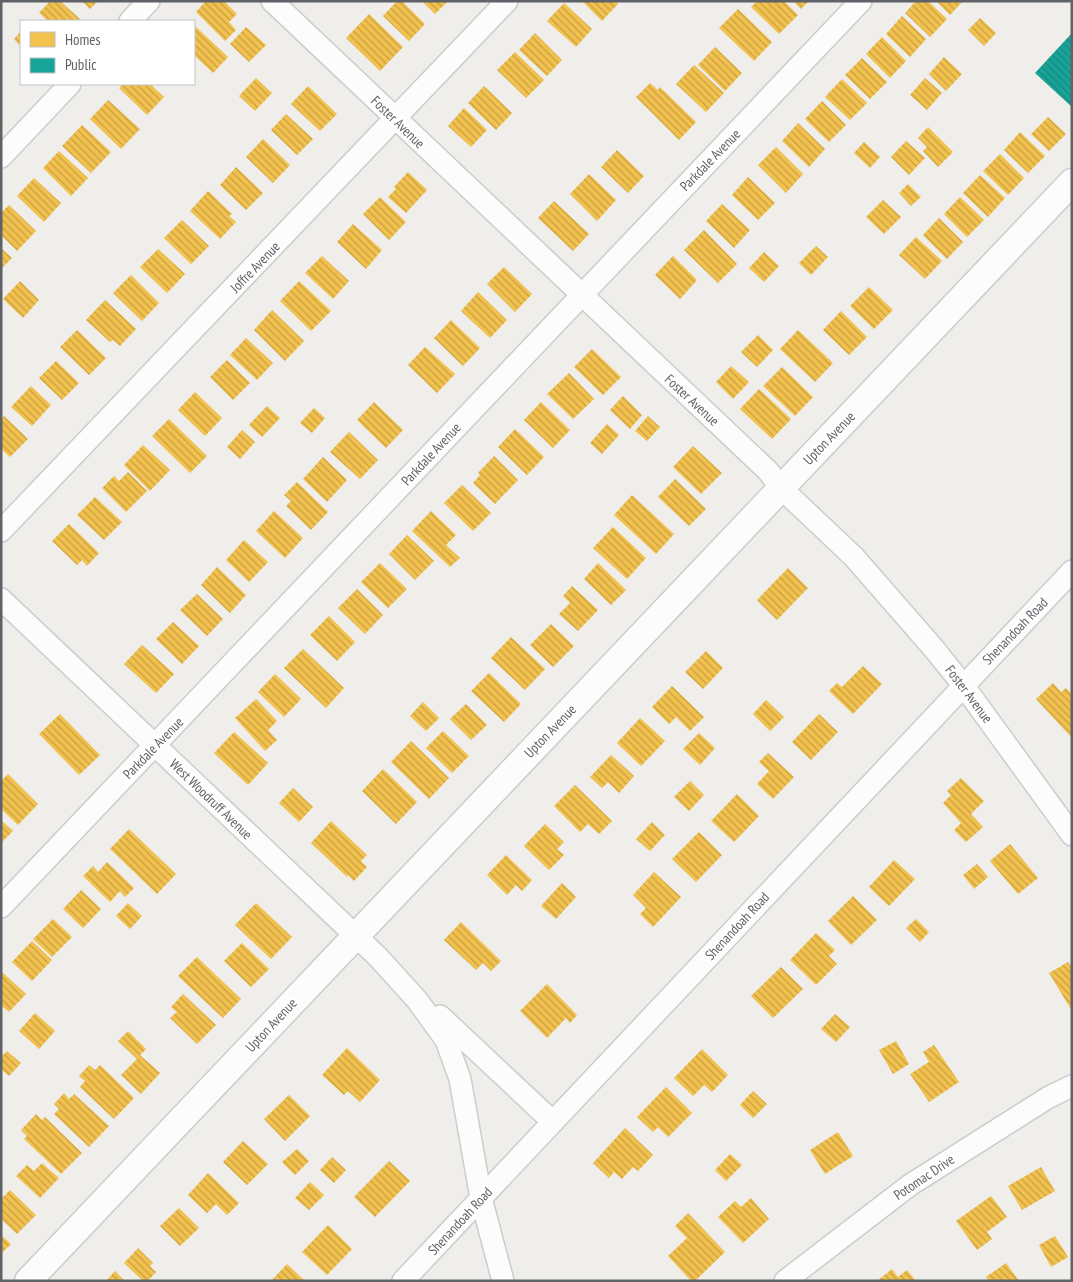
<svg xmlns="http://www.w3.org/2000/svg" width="1073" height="1282" viewBox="0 0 1073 1282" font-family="'PT Sans Narrow',sans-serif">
  <defs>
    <pattern id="homes-back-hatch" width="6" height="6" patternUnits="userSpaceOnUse" patternTransform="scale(1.25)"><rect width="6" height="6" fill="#f2c14e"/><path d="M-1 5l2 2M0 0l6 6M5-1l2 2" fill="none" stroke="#c7a045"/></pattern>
    <pattern id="public-back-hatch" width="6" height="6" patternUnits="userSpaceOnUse" patternTransform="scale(1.25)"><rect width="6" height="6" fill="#17a398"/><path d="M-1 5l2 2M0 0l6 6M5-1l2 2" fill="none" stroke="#188880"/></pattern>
  </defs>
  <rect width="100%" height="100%" fill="#efeeea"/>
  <path fill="url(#homes-back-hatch)" d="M50 1H60L80 19 78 21H48L39 13Z
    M82 1H98L90 9Z
    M206 1H224L237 14 229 22 236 30 225 41 196 12Z
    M397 1H402L425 24 409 41 383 16Z
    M422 1H448L435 14Z
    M582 1H616L618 4 602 21Z
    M757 1H784L798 15 779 34 751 7Z
    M793 1H809L801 9Z
    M916 1H928L947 19 930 37 905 13Z
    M936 1H963L950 15Z
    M564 3 592 29 576 47 547 21Z
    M738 9 772 42 754 61 719 28Z
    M369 14 403 47 380 71 346 38Z
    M902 16 926 39 910 57 886 34Z
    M980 18 996 33 984 46 968 30Z
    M194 25 228 57 213 73 194 55Z
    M246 27 266 45 249 62 230 44Z
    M21 31V47L14 39Z
    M535 33 562 60 547 76 519 50Z
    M882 37 906 61 890 78 866 54Z
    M715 47 742 73 725 91 698 65Z
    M515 52 544 80 526 98 497 70Z
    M944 57 962 74 946 91 929 74Z
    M862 58 887 82 870 99 845 75Z
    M694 65 724 93 706 112 676 84Z
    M256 78 272 93 255 111 239 96Z
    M925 78 942 93 927 110 910 95Z
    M842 79 867 103 850 120 825 97Z
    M650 83 658 90 660 87 696 122 679 140 636 97Z
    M123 84H150L164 97 147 115 119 88Z
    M308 86 337 114 320 131 291 104Z
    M484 86 512 113 496 130 468 103Z
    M108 100 140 129 121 149 90 119Z
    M822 101 846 125 829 142 805 119Z
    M464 108 487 130 471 147 448 126Z
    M286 114 313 139 297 155 271 130Z
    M1048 117 1066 134 1049 151 1031 134Z
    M798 123 825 149 809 167 782 141Z
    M82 125 111 152 91 173 62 146Z
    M928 127 953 152 938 167 923 151 927 147 918 138Z
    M1020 132 1045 156 1028 173 1004 150Z
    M263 139 290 165 273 183 246 157Z
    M906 141 925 158 909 175 891 157Z
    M864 142 880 157 870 168 854 153Z
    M776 147 803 174 786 193 758 165Z
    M617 150 644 176 628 193 601 167Z
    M59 151 88 178 71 196 43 168Z
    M1000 154 1024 178 1008 195 983 171Z
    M236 167 263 193 246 210 220 185Z
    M408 172 427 190 406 213 388 197 396 189 394 187Z
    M589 174 616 200 597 221 570 194Z
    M980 175 1005 198 988 217 963 193Z
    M748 177 775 203 758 220 732 195Z
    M34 178 61 203 44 222 17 196Z
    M908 184 921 197 911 206 899 193Z
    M208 191 232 214 229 216 236 222 220 239 190 211Z
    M380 197 406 222 389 240 363 214Z
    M960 197 984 220 967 237 944 214Z
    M883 200 901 217 884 234 866 217Z
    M554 201 589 234 573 251 538 218Z
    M722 204 750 230 734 248 706 221Z
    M9 205 36 231 17 251 1 235V213Z
    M939 218 963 242 947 259 923 235Z
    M182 220 209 246 191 264 164 238Z
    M353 224 382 250 366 269 337 242Z
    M704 230 737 264 718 283 684 250Z
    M916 237 942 261 925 279 899 255Z
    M816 246 828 257 811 275 799 263Z
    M1 248 12 258 1 269Z
    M158 249 185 274 167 293 140 267Z
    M764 252 779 266 764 282 749 268Z
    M322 256 349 281 333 299 305 273Z
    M673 256 697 280 680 299 655 275Z
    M504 267 532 294 515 312 487 284Z
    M131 275 159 303 142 321 113 293Z
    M20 281 39 300 23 318 3 299Z
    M299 281 331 311 311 331 280 301Z
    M869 287 893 310 874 329 850 306Z
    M478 292 507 320 490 338 461 311Z
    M105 300 136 329 120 346 113 340 110 342 86 320Z
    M272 310 304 341 285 361 254 330Z
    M841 311 867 337 849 355 823 330Z
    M451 320 480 348 463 366 434 338Z
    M77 330 106 358 89 375 60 347Z
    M798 330 833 363 815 382 780 349Z
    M758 335 773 350 757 367 741 352Z
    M246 338 273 363 257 380 230 355Z
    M425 347 455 374 437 393 408 365Z
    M592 349 621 377 603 395 574 367Z
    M227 360 250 383 233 400 210 377Z
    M56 361 79 383 62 400 39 378Z
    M731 366 749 382 733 399 716 382Z
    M782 367 813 397 795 416 763 386Z
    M569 373 594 399 573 419 547 394Z
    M31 386 51 405 32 426 11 407Z
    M759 389 791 419 772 439 740 409Z
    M195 392 222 418 205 436 178 410Z
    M623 396 642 415 630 429 610 410Z
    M374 402 403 430 386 448 357 420Z
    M541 402 570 430 553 448 524 420Z
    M267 406 280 418 262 437 249 425Z
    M314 408 325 418 312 433 300 423Z
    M4 416 28 439 10 457 1 449V419Z
    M648 416 660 427 647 441 635 431Z
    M169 419 207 456 190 473 152 436Z
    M607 424 619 435 602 454 590 443Z
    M515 429 544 457 527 475 498 447Z
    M242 430 255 442 240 459 227 447Z
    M349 432 378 460 360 479 330 452Z
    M143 445 170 470 150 491 124 465Z
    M693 446 722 473 701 494 673 467Z
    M494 456 518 480 495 504 473 483 480 475 478 473Z
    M323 457 347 480 327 502 303 479Z
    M128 472 147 491 126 512 102 488 114 476 119 481Z
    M675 479 706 509 689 526 658 497Z
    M297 482 328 512 311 530 286 506 291 501 284 495Z
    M462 485 491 513 473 531 444 503Z
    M632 495 674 534 656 554 614 515Z
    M95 497 122 522 104 540 77 515Z
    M274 511 303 538 285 558 256 531Z
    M431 511 456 535 446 545 460 558 450 567 412 531Z
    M69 524 99 553 87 566 82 560 77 565 52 541Z
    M613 527 646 558 627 579 593 548Z
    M407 535 434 561 415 580 389 554Z
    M244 540 268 562 249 582 226 560Z
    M380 563 407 589 388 608 361 582Z
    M598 563 626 590 611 605 584 579Z
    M217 567 246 595 230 613 201 585Z
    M788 568 808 588 777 620 757 600Z
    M572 586 598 610 578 631 559 614 570 603 563 596Z
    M357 589 383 615 365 634 338 608Z
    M197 594 223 619 207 636 180 610Z
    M329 616 355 642 337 661 310 635Z
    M173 622 199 646 182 664 156 639Z
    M551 624 574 646 553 667 530 645Z
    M511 637 545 669 525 690 491 658Z
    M142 645 174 674 156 693 124 664Z
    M303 649 344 688 326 708 284 668Z
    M706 651 723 668 703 689 685 672Z
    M863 666 882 684 853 714 829 691 837 683 842 687Z
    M489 673 521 704 504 722 471 691Z
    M275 674 301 699 284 717 258 692Z
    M1053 683 1061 692 1066 688 1072 694V738L1036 699Z
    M672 686 704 717 690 731 676 717 669 724 652 707Z
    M256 699 277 721 268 730 277 740 265 751 235 718Z
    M766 700 784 717 770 731 753 714Z
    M423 702 439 718 426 731 410 716Z
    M466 704 487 725 471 740 450 719Z
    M60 714 100 755 79 775 39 734Z
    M819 714 838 732 811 760 792 742Z
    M640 718 665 741 641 766 617 743Z
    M443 731 469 756 452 773 426 748Z
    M234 732 268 763 248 785 214 753Z
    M699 733 715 748 700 765 683 749Z
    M411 741 449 778 429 799 391 762Z
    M768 753 794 777 773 799 757 784 769 771 759 762Z
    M611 755 634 776 619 793 608 782 602 788 590 777Z
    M383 769 417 802 396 824 362 791Z
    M8 774 38 804 18 825 1 809V781Z
    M961 778 984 801 971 814 983 827 966 842 954 830 961 823 943 803 951 795 947 791Z
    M690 781 704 795 689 811 674 797Z
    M575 785 612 821 599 834 588 824 580 832 554 806Z
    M293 788 313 807 299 822 279 803Z
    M737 794 759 816 734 842 711 821Z
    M1 820 13 831 1 843Z
    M331 821 367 855 361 861 367 867 354 881 348 875 347 877 311 843Z
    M652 822 665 835 650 851 636 839Z
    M545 824 564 842 557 849 564 855 549 870 524 846Z
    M129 829 176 874 157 894 110 849Z
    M699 832 722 855 696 882 672 859Z
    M1010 844 1038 878 1018 894 990 861Z
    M506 855 532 880 522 891 516 885 507 895 487 875Z
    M894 860 915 879 889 906 869 887Z
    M107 862 134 888 125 897 120 891 110 902 83 876 93 866 98 872Z
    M977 864 988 877 974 889 963 875Z
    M654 872 681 897 653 927 640 914 646 908 633 895Z
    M562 883 576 897 556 919 541 906Z
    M81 890 101 909 83 928 63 909Z
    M853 896 877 920 851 945 828 921Z
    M128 903 142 916 130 929 116 916Z
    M256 903 292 937 271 959 235 925Z
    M53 919 72 937 52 957 33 939Z
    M916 919 929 932 920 942 906 928Z
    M461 922 501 961 491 971 483 963 476 970 444 940Z
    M816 933 835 950 829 956 837 964 816 985 790 960Z
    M32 941 52 960 32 981 12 962Z
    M242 943 269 969 251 987 224 961Z
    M197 957 241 999 223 1018 178 976Z
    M1068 962 1072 968V1011L1049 973Z
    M781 967 803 989 773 1018 751 996Z
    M1 971 26 994 9 1012 1 1005Z
    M547 984 577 1015 570 1023 566 1018 547 1038 520 1011Z
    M183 994 216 1025 197 1044 170 1018 177 1012 171 1007Z
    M35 1013 55 1031 39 1049 19 1031Z
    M835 1014 850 1027 836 1042 821 1029Z
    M128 1031 146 1049 140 1055 160 1073 141 1094 121 1075 137 1059 118 1041Z
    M896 1041 909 1064 893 1074 879 1050Z
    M934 1045 959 1082 929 1102 910 1074 929 1062 923 1052Z
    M347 1048 380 1080 360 1102 348 1091 344 1095 322 1075Z
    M702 1049 728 1075 712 1092 704 1085 693 1096 674 1078Z
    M7 1051 21 1063 9 1076 1 1069V1057Z
    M89 1065 95 1070 100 1065 134 1098 114 1119 80 1087 85 1081 79 1076Z
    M666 1087 692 1113 668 1137 658 1127 653 1132 637 1117Z
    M753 1091 767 1104 753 1118 740 1105Z
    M64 1093 69 1099 74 1094 109 1126 89 1147 54 1114 59 1109 54 1104Z
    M289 1095 310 1116 285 1141 264 1119Z
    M36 1114 42 1120 45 1117 82 1153 61 1174 24 1139 27 1136 21 1130Z
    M625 1128 653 1155 638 1171 633 1167 622 1179 614 1172 609 1178 593 1163Z
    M838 1132 853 1156 825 1174 810 1150Z
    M243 1141 268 1164 247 1185 223 1162Z
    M297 1149 309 1161 295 1175 282 1162Z
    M730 1154 742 1165 726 1181 715 1170Z
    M332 1157 346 1170 334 1183 320 1170Z
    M389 1161 410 1181 375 1217 354 1197Z
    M42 1163 59 1178 40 1198 16 1176 27 1165 34 1171Z
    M1041 1167 1055 1191 1022 1210 1008 1186Z
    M208 1173 239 1203 227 1215 216 1204 207 1213 188 1195Z
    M310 1182 324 1195 309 1210 295 1198Z
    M10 1190 36 1215 17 1234 1 1219V1199Z
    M991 1196 1007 1217 987 1232 992 1239 977 1250 956 1221Z
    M751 1198 769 1219 743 1243 718 1217 735 1201 741 1207Z
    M179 1208 199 1228 180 1246 160 1226Z
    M688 1213 725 1252 695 1281H691L668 1256 687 1238 675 1226Z
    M328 1225 352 1249 327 1275 302 1252Z
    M1 1235 11 1244 1 1254Z
    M1055 1236 1068 1257 1051 1267 1039 1245Z
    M138 1248 153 1263 150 1266 156 1272 148 1281H143L124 1263Z
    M1006 1263 1019 1281H989L986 1277Z
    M287 1264 305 1281H271Z
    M892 1269 898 1277 907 1270 916 1281H877Z
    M115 1271 125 1281H106Z"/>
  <path fill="url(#public-back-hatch)" d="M1072 33V107L1035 73Z"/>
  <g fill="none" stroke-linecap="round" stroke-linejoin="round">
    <defs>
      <path id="minor" d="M272 1 768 471 781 488 854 557 935 650 963 685 1072 835
        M130 21 149 1
        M1 157 70 84
        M1 531 507 1
        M1 599 378 957 417 1000 446 1040 460 1079 481 1198 503 1281
        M1 907 861 1
        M440 1016 553 1122
        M403 1281 1072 571
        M785 1281 910 1185 1049 1097 1072 1086"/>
      <path id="tertiary" d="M28 1281 1072 182"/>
    </defs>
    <use href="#minor" stroke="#cbcccc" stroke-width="24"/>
    <use href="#tertiary" stroke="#cbcccc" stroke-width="29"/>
    <use href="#minor" stroke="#fdfcfc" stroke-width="21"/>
    <use href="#tertiary" stroke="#fdfcfc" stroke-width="26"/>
  </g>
  <g text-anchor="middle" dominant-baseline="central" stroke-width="5" stroke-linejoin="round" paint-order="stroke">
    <g font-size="14" fill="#5f6368" stroke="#fff">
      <text transform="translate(398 122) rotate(44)">Foster Avenue</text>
      <text transform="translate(710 160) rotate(-46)">Parkdale Avenue</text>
      <text transform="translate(255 267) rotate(-46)">Joffre Avenue</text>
      <text transform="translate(692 400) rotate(43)">Foster Avenue</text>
      <text transform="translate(829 438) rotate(-46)">Upton Avenue</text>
      <text transform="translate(431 454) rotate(-47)">Parkdale Avenue</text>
      <text transform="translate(1015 631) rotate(-46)">Shenandoah Road</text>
      <text transform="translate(969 694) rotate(53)">Foster Avenue</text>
      <text transform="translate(550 731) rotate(-46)">Upton Avenue</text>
      <text transform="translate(153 748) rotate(-46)">Parkdale Avenue</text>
      <text transform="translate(211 799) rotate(44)">West Woodruff Avenue</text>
      <text transform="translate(737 926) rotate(-47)">Shenandoah Road</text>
      <text transform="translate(271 1025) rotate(-47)">Upton Avenue</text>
      <text transform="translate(924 1177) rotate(-34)">Potomac Drive</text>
      <text transform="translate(460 1221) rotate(-47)">Shenandoah Road</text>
    </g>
  </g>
  <rect width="1073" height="1282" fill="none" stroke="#5f6368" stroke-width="5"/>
  <rect x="20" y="20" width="175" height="65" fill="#ffffff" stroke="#bfc1c3"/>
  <rect x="30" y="32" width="25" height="15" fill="#f2c14e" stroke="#bfc1c3"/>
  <text x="65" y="45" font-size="15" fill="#5f6368">Homes</text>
  <rect x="30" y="58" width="25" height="15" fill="#17a398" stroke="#bfc1c3"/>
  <text x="65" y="70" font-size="15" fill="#5f6368">Public</text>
</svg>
